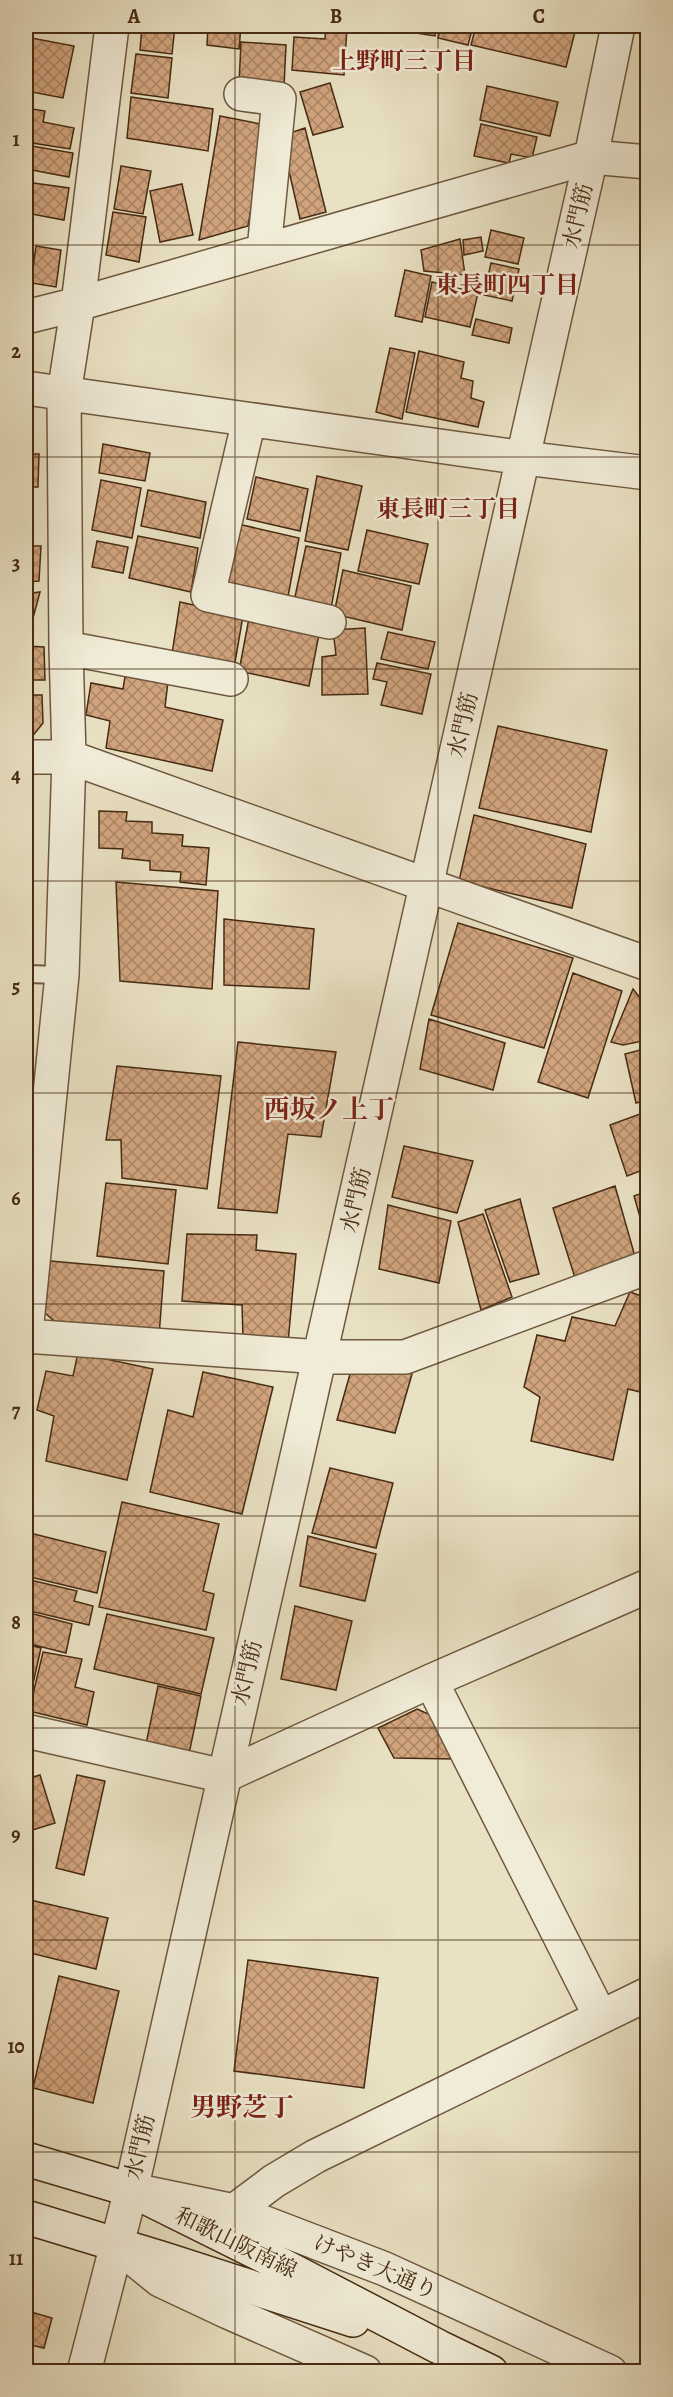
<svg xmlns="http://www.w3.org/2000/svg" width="673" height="2397" viewBox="0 0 673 2397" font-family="Alegreya,'Noto Serif JP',serif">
  <defs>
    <pattern id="building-cross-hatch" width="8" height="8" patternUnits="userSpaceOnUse" patternTransform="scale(1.5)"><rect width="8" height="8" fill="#d1a47e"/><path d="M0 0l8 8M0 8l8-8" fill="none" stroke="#ab8666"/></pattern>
  </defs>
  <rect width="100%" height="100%" fill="#e9e1c3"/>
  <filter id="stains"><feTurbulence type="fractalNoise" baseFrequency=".00333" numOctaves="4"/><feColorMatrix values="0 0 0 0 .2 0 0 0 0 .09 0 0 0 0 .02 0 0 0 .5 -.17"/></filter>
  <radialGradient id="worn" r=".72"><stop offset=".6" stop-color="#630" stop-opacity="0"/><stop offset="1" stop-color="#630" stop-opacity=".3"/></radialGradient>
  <path fill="url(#building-cross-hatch)" stroke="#462b12" stroke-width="1.5" d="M142 26H175L172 54 140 50Z
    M208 26H241L239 49 207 45Z
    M326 26 347 27 344 75 292 70 294 37 325 39Z
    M403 26H437L435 36 402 31Z
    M441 26H473L468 45 438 38Z
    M476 26H566L576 28 566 67 471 45Z
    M26 37 74 46 63 98 26 91Z
    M241 42 286 45 284 87 239 84Z
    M136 54 172 58 168 98 131 93Z
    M330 83 343 127 313 135 300 92Z
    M487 86 558 102 550 136 480 120Z
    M131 97 213 109 208 151 127 138Z
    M26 108 45 111 43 122 74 128 70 149 26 142Z
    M220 116 266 125 248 226 199 240Z
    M481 124 537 137 532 158 511 154 509 163 474 156Z
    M305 128 326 212 300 219 281 136Z
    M26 145 73 153 69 177 26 169Z
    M121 166 151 171 143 214 114 209Z
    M26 182 69 188 64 220 26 213Z
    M182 184 193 235 160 242 150 191Z
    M113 212 146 217 139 262 106 255Z
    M491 230 524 238 518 264 485 257Z
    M481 237 483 251 464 255 463 240Z
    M460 239 465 275 424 271 421 250Z
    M36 246 61 250 56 287 31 283Z
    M491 263 519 269 512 301 484 295Z
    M405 270 431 276 422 322 395 316Z
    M432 282 478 293 470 327 425 317Z
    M476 319 512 328 509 343 472 335Z
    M390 348 415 353 402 419 376 412Z
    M419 351 464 362 461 378 473 381 471 398 484 402 478 427 406 412Z
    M103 444 150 453 145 481 99 473Z
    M26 454H39L38 487H26Z
    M317 476 362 486 348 550 305 541Z
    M256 477 308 489 300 531 247 519Z
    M101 480 141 488 132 538 92 530Z
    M148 490 206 502 200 538 141 526Z
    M238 524 299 538 286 607 225 593Z
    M367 530 428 544 419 584 358 571Z
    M138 536 198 548 191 592 129 578Z
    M97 541 128 547 123 573 92 567Z
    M26 546H41L39 581 26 582Z
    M306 546 341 553 330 614 293 606Z
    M343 570 411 586 402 630 334 614Z
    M40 592 32 622H26V594Z
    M180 602 243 616 234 668 172 654Z
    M250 613 320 629 309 686 239 671Z
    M365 628 368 694 322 695V657L336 655 333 630Z
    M388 632 435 642 428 669 381 659Z
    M26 646 44 647 45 680H26Z
    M377 663 431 674 422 714 381 705 387 682 373 679Z
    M127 664 169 673 165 707 223 720 212 771 106 748 110 721 86 715 91 683 123 689Z
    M26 695H42L43 723 31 738H26Z
    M498 726 607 750 591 832 479 808Z
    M26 788H31V867H26Z
    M99 811 127 812 126 821 152 822V833L183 835 182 846 209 848 206 885 180 882 181 872 150 870V861L122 858 123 849 99 848Z
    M474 815 586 844 572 908 459 881Z
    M116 882 218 891 212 989 120 981Z
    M224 919 314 929 309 989 224 985Z
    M458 923 573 958 544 1048 431 1015Z
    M573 973 622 991 588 1098 538 1082Z
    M633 989 648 1008V1040L623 1045 611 1042Z
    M429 1019 505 1043 493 1090 420 1069Z
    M238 1042 336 1052 321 1137 288 1134 277 1213 218 1208Z
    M648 1048V1100L636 1103 625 1054Z
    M117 1066 221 1076 207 1189 122 1178 121 1140H106Z
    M648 1111V1168L627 1176 610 1125Z
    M404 1146 473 1161 457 1213 392 1197Z
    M106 1183 176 1190 168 1264 97 1256Z
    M615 1186 636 1260 576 1281 553 1208Z
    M648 1191V1245L634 1196Z
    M520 1199 539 1274 510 1282 485 1210Z
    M388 1205 451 1221 439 1283 379 1269Z
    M483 1214 512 1297 481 1310 458 1222Z
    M187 1234 257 1235 256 1250 296 1254 288 1343 243 1338 242 1305 182 1301Z
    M50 1261 164 1271 159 1336 59 1325 45 1313Z
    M630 1292 647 1298 648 1295V1394L628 1389 613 1460 531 1441 540 1397 524 1387 537 1335 565 1341 572 1317 615 1326Z
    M78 1353 153 1369 127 1480 46 1461 54 1416 37 1410 46 1371 73 1376Z
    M354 1360 412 1374 395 1433 337 1420Z
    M203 1372 273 1387 242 1514 150 1492 168 1410 193 1417Z
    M330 1468 393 1483 376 1548 312 1533Z
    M122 1502 219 1524 203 1591 214 1594 206 1630 99 1607Z
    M26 1532 106 1552 97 1593 26 1576Z
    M308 1536 376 1554 365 1601 300 1586Z
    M26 1579 77 1591 74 1601 93 1606 89 1625 26 1610Z
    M295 1606 352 1621 336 1690 281 1679Z
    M26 1612 72 1624 66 1653 26 1643Z
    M107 1614 214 1638 201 1694 94 1669Z
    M26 1644 41 1648 32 1688 26 1686Z
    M43 1652 82 1659 75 1687 94 1692 87 1725 29 1711Z
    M158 1686 201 1696 189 1754 146 1744Z
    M417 1709 435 1717 454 1759 394 1758 378 1728Z
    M40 1775 55 1823 26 1832V1779Z
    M77 1775 105 1781 84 1875 56 1868Z
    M26 1899 108 1918 96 1969 26 1952Z
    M248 1960 378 1978 364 2088 234 2071Z
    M59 1976 119 1991 93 2103 33 2088Z
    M31 2312 52 2318 44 2348 26 2344V2333Z"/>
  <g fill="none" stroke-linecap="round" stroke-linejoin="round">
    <defs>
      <path id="service" d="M26 974 62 975"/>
      <path id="minor" d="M241 94 279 99 264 250
        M26 317 78 304 591 157 648 162
        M26 388 524 458 648 473
        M249 420 208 595 329 622
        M66 648 231 679
        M26 757H69L648 964
        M26 1332 62 975 69 757 66 648 64 394 78 304 112 26
        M26 1336 321 1357H405L648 1267
        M431 1681 600 2016
        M26 1731 224 1776 431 1681 648 1586
        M234 2211 274 2181 316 2156 648 1994
        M117 2245 160 2280 228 2312 365 2372"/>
      <path id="tertiary" d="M147 2193 234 2211 385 2269 610 2372
        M84 2372 131 2190 591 157 618 26"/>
      <path id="secondary" d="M26 2159 131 2190 280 2264 439 2347 491 2372
        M26 2217 164 2259 353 2320"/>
    </defs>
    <use href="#service" stroke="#6f583e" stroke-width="20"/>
    <use href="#minor" stroke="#6f583e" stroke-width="36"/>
    <use href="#tertiary" stroke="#6f583e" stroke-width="36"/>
    <use href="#secondary" stroke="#462b12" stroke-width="36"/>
    <use href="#service" stroke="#f1ecd8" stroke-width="16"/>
    <use href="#minor" stroke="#f1ecd8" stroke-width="33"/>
    <use href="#tertiary" stroke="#f1ecd8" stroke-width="33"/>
    <use href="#secondary" stroke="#f1ecd8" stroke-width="33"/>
  </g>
  <path fill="none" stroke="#462b12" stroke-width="1.5" stroke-opacity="0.55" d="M235 26V2372M438 26V2372M26 245H648M26 457H648M26 669H648M26 881H648M26 1093H648M26 1304H648M26 1516H648M26 1728H648M26 1940H648M26 2152H648"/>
  <g text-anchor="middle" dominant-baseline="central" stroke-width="5" stroke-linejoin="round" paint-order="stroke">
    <g font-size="22" fill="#462b12" stroke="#f1ecd8">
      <text transform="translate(578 216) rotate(-77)">水門筋</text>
      <text transform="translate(463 725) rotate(-77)">水門筋</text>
      <text transform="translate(356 1200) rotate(-77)">水門筋</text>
      <text transform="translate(247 1673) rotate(-77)">水門筋</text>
      <text transform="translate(140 2147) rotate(-77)">水門筋</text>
      <text transform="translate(236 2243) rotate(26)">和歌山阪南線</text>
      <text transform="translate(375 2267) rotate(23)">けやき大通り</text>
    </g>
    <g font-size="24" font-weight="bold" fill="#7a1f14" stroke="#f1ecd8">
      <text x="404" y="61">上野町三丁目</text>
      <text x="507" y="285">東長町四丁目</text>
      <text x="448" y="509">東長町三丁目</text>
    </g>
    <g font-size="26" font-weight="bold" fill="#7a1f14" stroke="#f1ecd8">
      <text x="329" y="1109">西坂ノ上丁</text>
      <text x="242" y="2107">男野芝丁</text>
    </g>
  </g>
  <rect width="673" height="2397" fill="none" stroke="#e9e1c3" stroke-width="66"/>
  <rect x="33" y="33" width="607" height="2331" fill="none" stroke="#462b12" stroke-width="2"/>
  <g font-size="20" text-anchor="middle" font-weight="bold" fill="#462b12">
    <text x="134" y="23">A</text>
    <text x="336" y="23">B</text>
    <text x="539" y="23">C</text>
    <text x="16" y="146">1</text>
    <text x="16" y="358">2</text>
    <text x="16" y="570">3</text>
    <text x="16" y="782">4</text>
    <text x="16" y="993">5</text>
    <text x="16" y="1205">6</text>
    <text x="16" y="1417">7</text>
    <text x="16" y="1629">8</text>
    <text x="16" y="1841">9</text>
    <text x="16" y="2053">10</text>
    <text x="16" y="2265">11</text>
  </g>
  <rect width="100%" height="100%" filter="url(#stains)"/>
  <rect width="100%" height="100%" fill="url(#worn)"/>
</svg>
